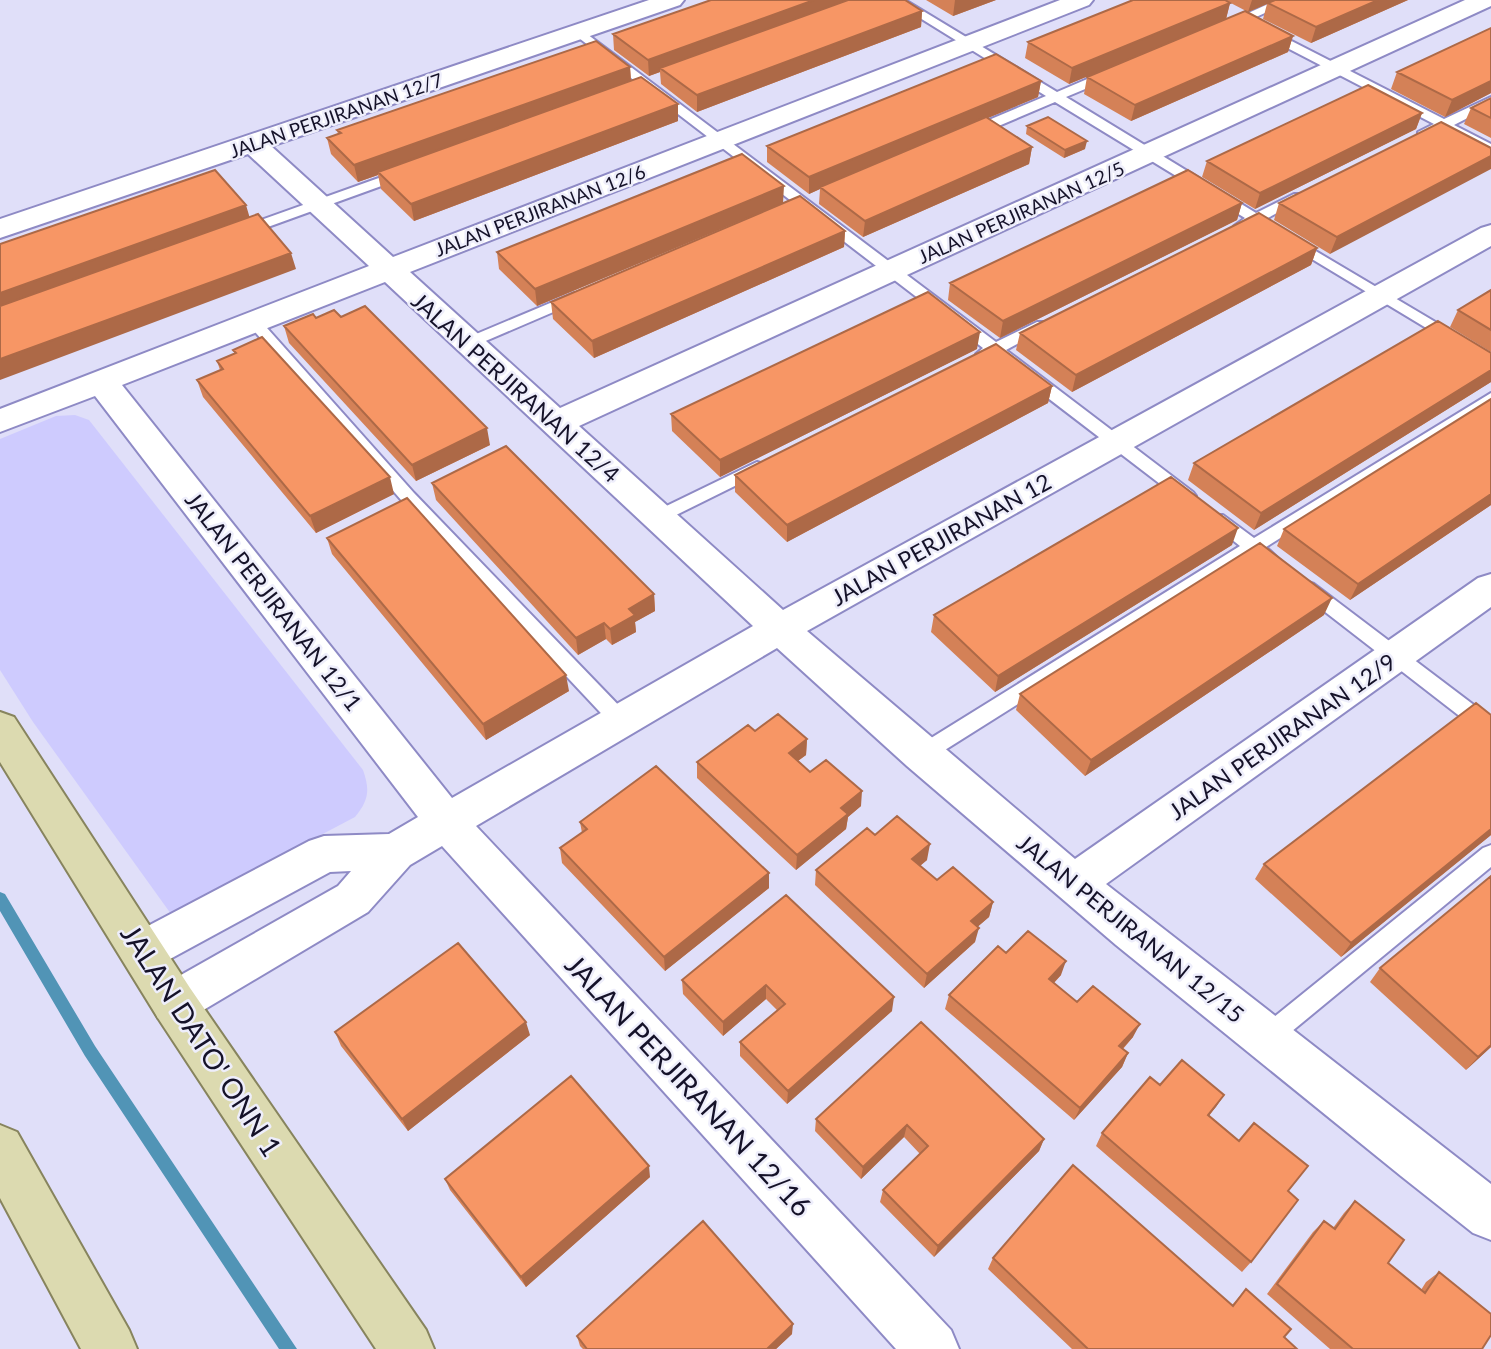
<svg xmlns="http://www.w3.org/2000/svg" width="1491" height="1349" viewBox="0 0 1491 1349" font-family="Lato,sans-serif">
  <rect width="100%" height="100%" fill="#e0dff9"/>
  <path fill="#cecbfe" d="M75 415 89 420 363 770C370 790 369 800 355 817L171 914 33 722 0 670V439L56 416Z"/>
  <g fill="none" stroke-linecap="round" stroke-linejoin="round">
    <path fill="#5194b6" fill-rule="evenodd" d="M0 892 5 894 95 1046 297 1349H279L85 1056 0 911Z"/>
    <defs>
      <path id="service" d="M891 0H905L1057 92 1106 71H1114V77L1066 97 1256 213 1294 194H1304L1306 197 1266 219 1271 224 1269 227 1264 228 1255 225 1241 230 1236 229 1234 226 1245 218 1055 102 975 136H965V130L1046 96Z
        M1277 0H1293L1232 28 1222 25Z
        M579 28 996 342 1037 322H1047L1050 325 1047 328 1006 350 1193 492 1196 496 1193 500H1181L993 356 978 358 976 354 983 348 575 35V29Z
        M1268 29 1444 119 1491 97V106L1454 125 1491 144V153L1444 130 1428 138H1418V132L1434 124 1264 36V30Z
        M404 169 411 173 409 176 246 235H236L234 232 236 229Z
        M1292 237 1491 355V367L1287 244 1285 241 1287 238Z
        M574 293 579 295 582 298 579 301 474 346 468 348 460 343 462 340Z
        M254 317 259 319 414 493 627 714 630 720 627 726 620 728 613 726 402 501 249 325 246 322Z
        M1491 393V405L1266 547 1282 562 1279 567H1267L1253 556 929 760 922 762 915 760 912 754 915 748 1240 546 1211 523 1208 519 1211 515H1223L1254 538Z
        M757 462 763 464 765 468 763 472 664 521H652L649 517 652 513Z
        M1308 582 1314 584 1491 718V737L1484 735 1302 594 1299 589 1302 584Z
        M1491 845V867L1274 1046 1266 1049 1258 1046 1254 1038 1258 1030 1483 848Z"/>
      <path id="minor" d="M649 0H684L680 5 271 146 393 257 1060 0H1093L1089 5 410 272 560 408 1465 0H1491V6L579 426 783 610 1481 228 1491 225V246L807 631 1075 859 1478 578 1491 574V607L1106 884 1491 1184V1240L1473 1233 1401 1176 1116 945 907 766 777 648 476 826 951 1330 959 1349H896L442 846 410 865 368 912 190 1018 174 1024 158 1018 151 1003 158 988 338 886 351 871 330 872 159 965 143 971 127 965 121 951 127 937 309 841 324 836 389 834 418 817 95 396 0 432V409L369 266 248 154 0 238V219ZM385 282 753 626 452 798 122 385Z"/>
      <path id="primary" d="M0 712 14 717 190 988 426 1330 434 1349H376L158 1018 0 762Z
        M0 1125 17 1132 129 1330 137 1349H81L0 1198Z"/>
    </defs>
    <use href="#service" stroke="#8e8ac5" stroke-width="4"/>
    <use href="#minor" stroke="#8e8ac5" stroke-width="4"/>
    <use href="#primary" stroke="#87845e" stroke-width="4"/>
    <use href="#service" fill="#fff" fill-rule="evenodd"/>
    <use href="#minor" fill="#fff" fill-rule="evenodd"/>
    <use href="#primary" fill="#dcdab0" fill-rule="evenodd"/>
  </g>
  <path fill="#d48157" d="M926 0H996L953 16Z
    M1225 0H1408L1311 43 1263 19 1267 4 1248 12Z
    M1230 3 1226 19 1069 84 1025 58 1028 42Z
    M922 11 921 27 697 112 661 84 660 72 649 76 614 50 613 34Z
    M1491 28V93L1445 117 1391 89 1397 72Z
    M1293 36 1288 52 1131 121 1084 94 1087 77Z
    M630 67 631 80 678 104V121L414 221 381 189 378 175 358 182 331 154 327 138 338 134 337 130Z
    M1041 81 1038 97 987 118 1032 147 1029 164 863 237 819 204 820 189 809 194 767 162V146Z
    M1491 98V138L1464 124 1471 108Z
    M1422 113 1416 129 1255 209 1202 177 1207 161Z
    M1441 122 1330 254 1274 220 1279 203Z
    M1027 126 1085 149 1064 158 1026 134Z
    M783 203 537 306 499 269 497 252Z
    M1242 203 1237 220 1000 338 948 300 950 283Z
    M845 231 844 247 594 358 553 319 551 302Z
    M1317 248 1311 265 1072 392 1016 350 1020 333Z
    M1491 290V352L1450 327 1458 310Z
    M341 317 490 445 416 481 289 343 284 326 316 318Z
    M977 349 720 477 672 431 671 414Z
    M233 350 394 494 316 533 203 397 197 380 220 370 217 361 235 354Z
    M1491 353V382L1254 530 1188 480 1194 463Z
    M1052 386 1048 403 787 542 735 492V475Z
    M1491 399V505L1350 600 1277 546 1284 529Z
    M432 483 654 594 655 611 635 622 636 632 612 645 606 639 578 655 436 500Z
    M327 538 569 691 486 740 332 554Z
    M1232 545 995 692 931 632 934 615Z
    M1324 615 1085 776 1016 710 1020 694Z
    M755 731 807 739 806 755 798 761 810 772 861 806 848 817 846 829 796 870 697 778V762Z
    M580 822 769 888 665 971 562 863 560 848 582 833Z
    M875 835 927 860 920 866 937 880 993 902 989 917 977 927 975 942 924 988 815 885 816 870Z
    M1491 835 1341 957 1255 879 1264 864Z
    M786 895 892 1011 787 1104 740 1056V1042L778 1011 766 999 723 1036 683 994 682 980Z
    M1006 953 1061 975 1054 983 1077 1002 1133 1037 1123 1049 1128 1053 1122 1067 1074 1120 945 1009 949 995Z
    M1380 968 1491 1047 1466 1070 1370 982Z
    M921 1022 1044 1139 1039 1151 934 1257 880 1202 883 1190 920 1154 904 1137 861 1179 815 1131 816 1119Z
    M335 1032 530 1035 408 1131 341 1046Z
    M1160 1085 1224 1095 1209 1116 1288 1191 1251 1262 1242 1272 1096 1146 1102 1133Z
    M650 1177 526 1287 450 1190 445 1179Z
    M1355 1201 1388 1263 1421 1290 1426 1282 1439 1272 1482 1349H1330L1267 1294 1313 1232 1324 1221 1333 1228 1344 1213Z
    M993 1258 1232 1305 1246 1289 1284 1337 1297 1349H1072L988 1269Z
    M792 1334 776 1349H583L580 1346 577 1336Z"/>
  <path fill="#ad6947" d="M814 0H858L660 68V72L649 76 648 60Z
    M955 0H996L953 16Z
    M1252 0H1276L1248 12Z
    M1378 0H1408L1311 43 1316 27Z
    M1230 3 1226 19 1069 84 1072 68Z
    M922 11 921 27 697 112V95Z
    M1293 36 1288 52 1131 121 1135 105Z
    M630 67 631 83 378 172V175L358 182 354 165Z
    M1041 81 1038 97 821 188 820 187V189L809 194V177Z
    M1491 81V93L1445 117 1452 100Z
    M678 104V121L414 221 411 204Z
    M1422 113 1416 129 1255 209 1260 193Z
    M1087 141 1085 149 1064 158 1065 150Z
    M1032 147 1029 164 863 237 865 221Z
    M1491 156V169L1330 254 1337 237Z
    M784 186 783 203 537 306 535 289Z
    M1242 203 1237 220 1000 338 1003 321Z
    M246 205 251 222 0 313V293Z
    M845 231 844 247 594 358 592 341Z
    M1317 248 1311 265 1072 392 1076 375Z
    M291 253 296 269 0 380V359Z
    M980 332 977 349 720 477V460Z
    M1491 370V382L1254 530 1261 513Z
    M1052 386 1048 403 787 542V525Z
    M487 428 490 445 416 481 412 465Z
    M390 477 394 494 316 533 310 516Z
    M1491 494V505L1350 600 1358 584Z
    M1238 528 1232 545 995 692 998 676Z
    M654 594 655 611 635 622 636 632 612 645 610 629 629 609Z
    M1332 598 1324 615 1085 776 1091 760Z
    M604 623 606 639 578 655 576 638Z
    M566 675 569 691 486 740 483 724Z
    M807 739 806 755 788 768 789 753Z
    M862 791 861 806 848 817 846 829 796 870 797 855 841 808Z
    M1491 829V835L1341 957 1351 943Z
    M930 844 927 860 910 874 912 859Z
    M769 873V888L665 971 664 957Z
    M993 902 989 917 967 936 971 921Z
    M979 928 975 942 924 988 927 974Z
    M1066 961 1061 975 1044 993 1049 979Z
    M766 985V999L723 1036V1022Z
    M894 997 892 1011 787 1104 788 1091Z
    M526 1022 530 1035 408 1131 402 1119Z
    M1140 1024 1133 1037 1113 1059 1119 1046Z
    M1491 1045V1047L1466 1070 1478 1057Z
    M1128 1053 1122 1067 1074 1120 1080 1108Z
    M1224 1095 1216 1107 1199 1127 1208 1115Z
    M907 1125 904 1137 861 1179 863 1167Z
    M1044 1139 1039 1151 934 1257 938 1246Z
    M649 1166 650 1177 526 1287 521 1277Z
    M793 1324 792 1334 776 1349H767Z"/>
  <path fill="#f79665" stroke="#ad6947" stroke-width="2" d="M711 0H814L648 60 613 34Z
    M848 0H905L922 11 697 95 660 68Z
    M1133 0H1225L1230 3 1072 68 1028 42Z
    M1275 0H1378L1316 27 1268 3Z
    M1245 11 1293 36 1135 105 1087 77Z
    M1491 28V81L1452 100 1397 72Z
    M596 41 630 67 354 165 327 138 341 133 337 130Z
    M996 54 1041 81 809 177 767 146Z
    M641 77 678 104 411 204 378 172Z
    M1368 85 1422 113 1260 193 1207 161Z
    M1491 98V118L1471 108Z
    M986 117 1032 147 865 221 820 187Z
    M1048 117 1087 141 1065 150 1027 126Z
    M1441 122 1491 148V156L1337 237 1279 203Z
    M742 154 784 186 535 289 497 252Z
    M215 170 246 205 0 293V244Z
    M1188 170 1242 203 1003 321 950 283Z
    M800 196 845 231 592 341 551 302Z
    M1259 213 1317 248 1076 375 1020 333Z
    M258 214 291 253 0 359V306Z
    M1491 290V330L1458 310Z
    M928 292 980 332 720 460 671 414Z
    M365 306 487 428 412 465 284 326 313 314 316 318 334 310 341 317Z
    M1438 321 1491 353V370L1261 513 1194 463Z
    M262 337 390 477 310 516 197 380 223 369 217 361 236 353 233 350Z
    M996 344 1052 386 787 525 735 475Z
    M1491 399V494L1358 584 1284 529Z
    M506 446 654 594 629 609 635 615 610 629 604 623 576 638 432 483Z
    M1171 477 1238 528 998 676 934 615Z
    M407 498 566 675 483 724 327 538Z
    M1260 543 1332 598 1091 760 1020 694Z
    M1476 703 1491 715V829L1351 943 1264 864Z
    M778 714 807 739 789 753 810 772 826 760 862 791 841 808 848 814 797 855 697 762 748 725 755 731Z
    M656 766 769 873 664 957 560 848 587 829 580 822Z
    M897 816 930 844 912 859 937 880 953 867 993 902 971 921 979 928 927 974 816 870 867 828 875 835Z
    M1491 876V1045L1478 1057 1380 968Z
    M786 895 894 997 788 1091 740 1042 785 1004 766 985 723 1022 682 980Z
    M1028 931 1066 961 1049 979 1077 1002 1093 986 1140 1024 1119 1046 1128 1053 1080 1108 949 995 998 946 1006 953Z
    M458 943 526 1022 402 1119 335 1032Z
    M921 1022 1044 1139 938 1246 883 1190 928 1146 907 1125 863 1167 816 1119Z
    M1182 1060 1224 1095 1208 1115 1239 1141 1254 1123 1308 1166 1288 1191 1298 1200 1251 1262 1102 1133 1150 1077 1160 1085Z
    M571 1076 649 1166 521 1277 445 1179Z
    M1073 1165 1233 1306 1246 1289 1291 1329 1284 1337 1297 1349H1088L993 1258Z
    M1355 1201 1404 1240 1388 1263 1425 1293 1439 1272 1491 1314V1335L1482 1349H1353L1277 1284 1324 1221 1335 1229Z
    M703 1221 793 1324 767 1349H587L577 1336Z"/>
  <g text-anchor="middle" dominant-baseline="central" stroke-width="5" stroke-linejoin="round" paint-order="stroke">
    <g font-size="19" fill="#151229" stroke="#eeeefb">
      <text transform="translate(336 115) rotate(-19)">JALAN PERJIRANAN 12/7</text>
      <text transform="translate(540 210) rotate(-21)">JALAN PERJIRANAN 12/6</text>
      <text transform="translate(1021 212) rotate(-24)">JALAN PERJIRANAN 12/5</text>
    </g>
    <g font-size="23" fill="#151229" stroke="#eeeefb">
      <text transform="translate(516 387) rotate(42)">JALAN PERJIRANAN 12/4</text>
      <text transform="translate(941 539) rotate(-29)">JALAN PERJIRANAN 12</text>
      <text transform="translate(274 601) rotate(52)">JALAN PERJIRANAN 12/1</text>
      <text transform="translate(1282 736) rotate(-35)">JALAN PERJIRANAN 12/9</text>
      <text transform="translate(1131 928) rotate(39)">JALAN PERJIRANAN 12/15</text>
    </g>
    <g font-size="28" fill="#151229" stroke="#eeeefb">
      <text transform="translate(202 1040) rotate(57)">JALAN DATO' ONN 1</text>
      <text transform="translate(689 1085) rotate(47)">JALAN PERJIRANAN 12/16</text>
    </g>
  </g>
</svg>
